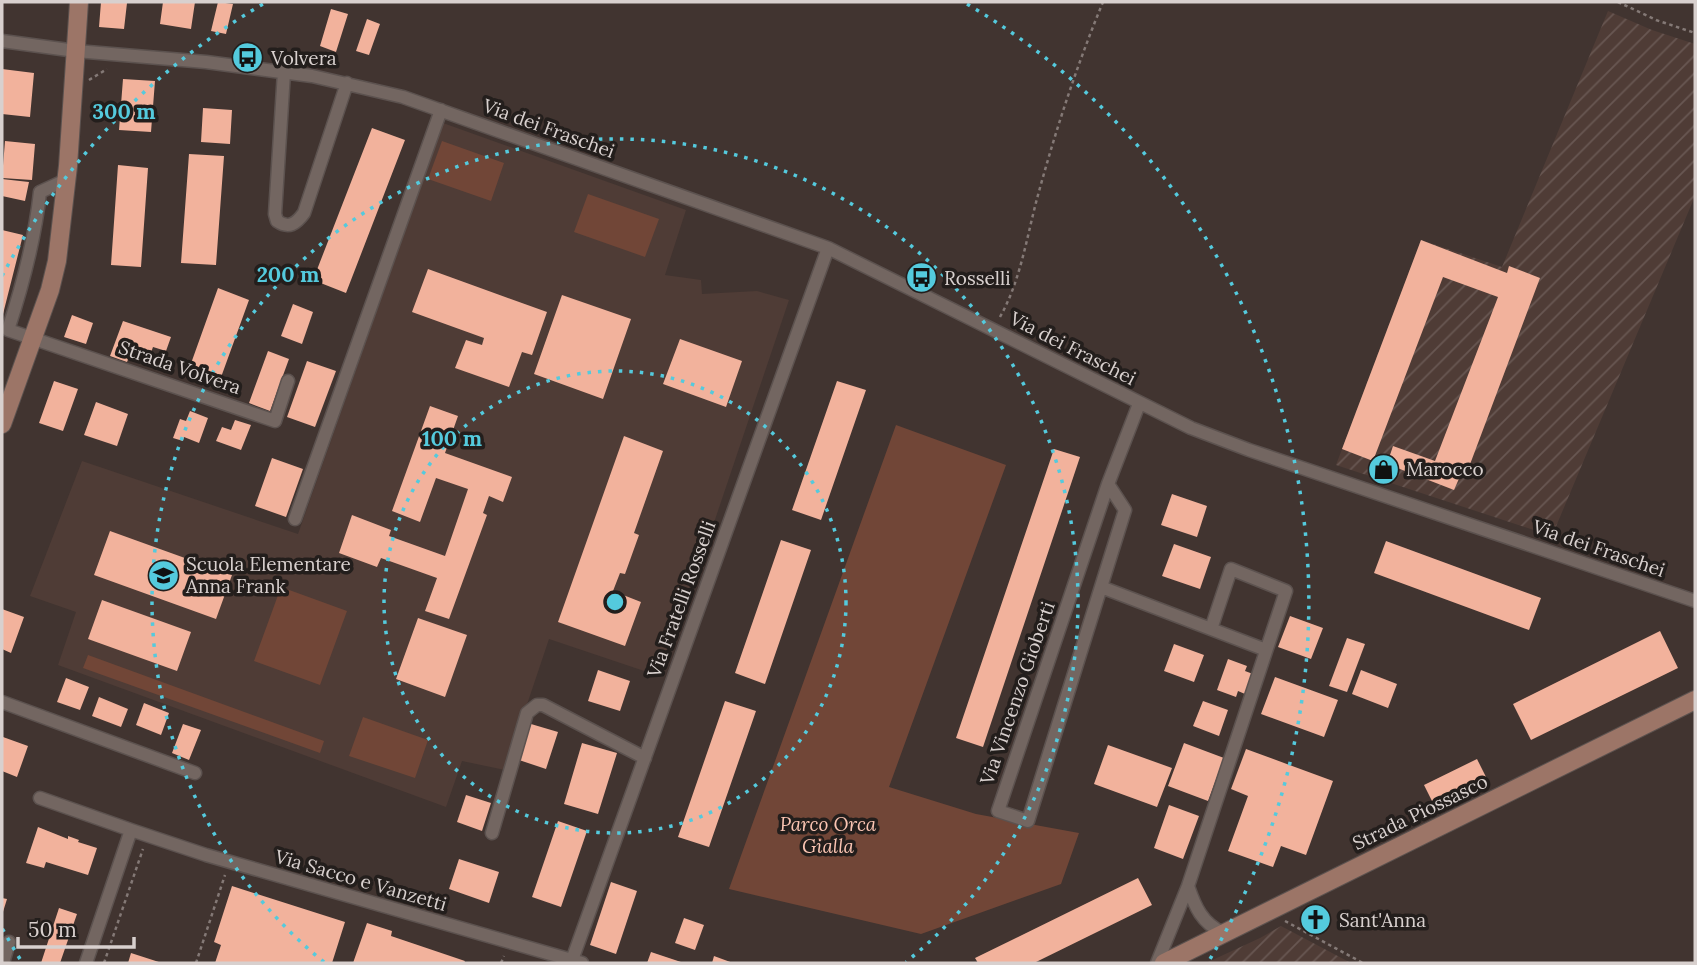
<svg xmlns="http://www.w3.org/2000/svg" width="1697" height="965" viewBox="0 0 1697 965" font-family="Lora,serif">
  <defs>
    <pattern id="industrial-furrows" width="10" height="10" patternUnits="userSpaceOnUse" patternTransform="scale(1.75)"><rect width="10" height="10" fill="#4f3c36"/><path d="M-1 1l2-2M0 10L10 0M9 11l2-2" fill="none" stroke="#685752"/></pattern>
  </defs>
  <rect width="100%" height="100%" fill="#413430"/>
  <path fill="#4f3c36" d="M443 123 686 210 665 275 701 280 702 294 757 291 789 300 662 677 549 639 505 770 462 761 446 807 58 665 76 612 30 596 82 461 298 534Z"/>
  <path fill="url(#industrial-furrows)" d="M1608 11 1652 30 1695 44V196L1552 536 1336 465 1421 240 1502 267Z
    M1281 926 1351 963H1206L1260 938Z"/>
  <path fill="#714637" d="M442 141 504 163 491 201 428 179Z
    M588 194 659 219 645 257 574 232Z
    M896 425 1006 465 889 787 976 814 1079 833 1061 884 921 934 729 889Z
    M281 587 347 611 320 685 254 661Z
    M88 655 324 741 320 753 83 668Z
    M363 717 428 740 415 778 349 756Z"/>
  <path fill="#f2b29c" d="M101 2 127 3 124 29 99 27Z
    M163 2H195L191 29 160 24Z
    M218 2 233 4 226 34 211 31Z
    M331 9 348 14 336 52 320 46Z
    M367 19 380 24 369 55 356 51Z
    M2 69 34 73 30 117 2 114Z
    M123 79 155 81 151 132 119 130Z
    M203 108 232 110 230 144 201 142Z
    M372 128 405 140 346 293 313 280Z
    M5 141 35 144 32 180 2 178Z
    M189 154 224 156 216 265 181 263Z
    M118 165 148 168 141 267 111 265Z
    M2 179 29 182 25 201 2 196Z
    M2 230 23 235 3 314H2Z
    M1421 240 1507 273 1509 266 1540 278 1466 475 1461 474 1454 490 1387 464 1393 446 1435 461 1498 297 1443 277 1373 461 1342 449Z
    M428 269 547 312 532 355 522 352 509 387 455 368 466 340 482 345 484 338 412 312Z
    M218 288 249 300 220 380 189 369Z
    M562 295 631 319 603 399 534 374Z
    M293 304 313 312 302 344 281 336Z
    M72 315 93 323 86 344 64 337Z
    M123 321 171 337 166 351 153 347 148 361 130 355 127 362 110 356Z
    M680 339 742 361 726 407 663 384Z
    M268 351 289 359 270 411 249 403Z
    M307 361 336 371 315 427 287 417Z
    M54 381 78 389 63 431 39 423Z
    M837 381 866 390 821 520 792 510Z
    M96 402 128 414 117 446 84 435Z
    M430 406 458 416 445 453 512 477 503 502 489 496 483 513 487 515 449 619 425 611 437 578 381 558 377 567 339 553 352 515 391 530 389 536 445 556 468 489 436 478 420 522 392 511Z
    M190 411 208 418 199 443 184 437 183 441 173 438 180 419 186 421Z
    M235 420 251 425 241 450 216 441 222 427 231 430Z
    M624 436 663 451 634 533 639 535 625 574 620 573 613 591 641 602 625 646 558 622Z
    M1054 449 1080 457 983 747 956 738Z
    M272 458 303 469 286 517 255 506Z
    M1172 494 1207 506 1197 537 1161 525Z
    M110 531 232 575 216 619 94 575Z
    M781 540 811 550 765 684 735 673Z
    M1386 541 1541 598 1529 630 1374 573Z
    M1174 544 1211 557 1200 589 1162 576Z
    M102 600 191 632 177 671 88 639Z
    M2 609 24 617 11 653 2 649Z
    M1290 616 1323 628 1311 659 1278 647Z
    M418 618 467 635 445 697 396 679Z
    M1660 631 1678 668 1531 740 1513 704Z
    M1347 638 1365 644 1347 692 1329 686Z
    M1174 644 1204 655 1194 682 1164 671Z
    M1228 659 1247 666 1245 671 1253 674 1245 694 1238 691 1236 697 1217 690Z
    M598 670 630 681 620 711 588 701Z
    M1361 670 1397 684 1388 708 1352 694Z
    M1275 677 1338 700 1324 737 1261 714Z
    M66 678 89 687 80 710 57 702Z
    M99 697 128 709 121 727 92 716Z
    M725 701 756 711 709 847 678 837Z
    M1203 701 1228 710 1219 736 1193 726Z
    M144 703 169 713 161 735 136 725Z
    M183 724 201 730 189 760 172 753Z
    M531 724 558 732 546 769 519 760Z
    M3 737 28 746 17 777 2 771Z
    M582 743 617 753 598 814 564 804Z
    M1184 743 1224 758 1208 801 1168 786Z
    M1108 745 1172 768 1157 807 1094 784Z
    M1246 749 1333 781 1306 855 1281 846 1273 867 1228 851 1248 796 1231 789Z
    M1477 759 1489 783 1436 809 1424 785Z
    M466 795 491 803 482 831 457 822Z
    M1169 805 1199 816 1183 859 1154 848Z
    M558 821 587 831 561 907 532 897Z
    M38 827 68 839V836L79 840 78 842 97 848 88 875 46 862 44 868 26 863Z
    M459 859 499 872 489 903 449 889Z
    M1138 878 1152 905 1034 963H978L975 958Z
    M611 882 637 891 616 954 590 945Z
    M232 886 345 922 332 963H215L221 945 214 942Z
    M2 898 7 899 2 915Z
    M59 908 77 914 60 963H41Z
    M684 918 704 925 695 950 675 943Z
    M367 923 392 931 391 936 465 961 464 963H353Z
    M651 952 684 963H647Z
    M131 953 162 963H128Z
    M714 956 733 963H712Z"/>
  <g fill="none" stroke-linecap="round" stroke-linejoin="round">
    <defs>
      <path id="street" d="M2 41 76 51 206 62 312 76 403 97 828 248 1191 428 1249 450 1695 601
        M284 72 275 214 277 221C289 229 296 224 304 213L347 83
        M66 180 40 192C35 239 23 284 8 330L275 421 288 381
        M1108 484 1125 510 1028 821 998 811 1108 484 1139 404
        M295 519 441 110
        M1101 587 1211 629
        M2 702 195 773
        M40 798 131 830
        M492 833 527 713 537 705H543L645 758
        M1188 886C1195 907 1202 923 1223 933
        M3 963 9 942
        M86 963 131 830 206 855 582 963
        M571 963 828 248
        M1157 963 1188 886 1286 591 1231 569 1211 629 1266 650"/>
      <path id="secondary" d="M2 424 50 290 57 261 68 166 79 2
        M1164 963 1695 700"/>
    </defs>
    <use href="#street" stroke="#5c524f" stroke-width="15"/>
    <use href="#secondary" stroke="#5c524f" stroke-width="20"/>
    <path stroke="#847976" stroke-width="2.5" stroke-dasharray="3.5 3.5" stroke-linecap="butt" d="M1618 2 1656 20 1695 33
      M89 80 107 69
      M1000 317C1021 280 1027 235 1038 195 1056 129 1077 65 1103 2
      M1285 921 1363 963
      M104 963 143 849
      M196 963 225 875
      M501 963 504 956"/>
    <use href="#street" stroke="#736661" stroke-width="12"/>
    <use href="#secondary" stroke="#9c7567" stroke-width="18"/>
  </g>
  <g fill="none" stroke="#54cadd" stroke-width="3.5" stroke-dasharray="3.5 7">
    <circle cx="615" cy="602" r="231"/>
    <path d="M324 962A463 463 0 1 1 906 962"/>
    <path d="M20 959A694 694 0 0 1 2 928M2 276A694 694 0 0 1 263 4M967 4A694 694 0 0 1 1210 959"/>
  </g>
  <defs>
    <symbol id="bus-disc" viewBox="-11 -11 22 22"><circle r="9.5" fill="#54cadd" stroke="#231e1c"/><path d="M-5-6H5V4H4V6H2V4H-2V6H-4V4H-5ZM-3.5-4V0h7V-4ZM-3.5 1.2v1.5H-2V1.2ZM2 1.2v1.5H3.5V1.2Z" fill="#111"/></symbol>
    <symbol id="shop-disc" viewBox="-11 -11 22 22"><circle r="9.5" fill="#54cadd" stroke="#231e1c"/><path d="M-5-2.5h2.3a2.7 3.5 0 0 1 5.4 0H5L5.5 6h-11ZM-1.5-2.5h3a1.5 2.3 0 0 0-3 0Z" fill="#111"/></symbol>
    <symbol id="school-disc" viewBox="-11 -11 22 22"><circle r="9.5" fill="#54cadd" stroke="#231e1c"/><path d="M0-5L7-2L0 1L-7-2ZM-4 1L0 2.5L4 1V4Q0 6-4 4Z" fill="#111"/></symbol>
    <symbol id="church-disc" viewBox="-11 -11 22 22"><circle r="9.5" fill="#54cadd" stroke="#231e1c"/><path d="M-1.2-6h2.4v3.5h3.3v2.4h-3.3V6h-2.4V-.1h-3.3v-2.4h3.3Z" fill="#111"/></symbol>
  </defs>
  <g fill-rule="evenodd">
    <use href="#bus-disc" x="230" y="40" width="35" height="35"/>
    <use href="#bus-disc" x="904" y="260" width="35" height="35"/>
    <use href="#shop-disc" x="1366" y="452" width="35" height="35"/>
    <use href="#school-disc" x="146" y="558" width="35" height="35"/>
    <use href="#church-disc" x="1298" y="902" width="35" height="35"/>
  </g>
  <g text-anchor="middle" dominant-baseline="central" stroke-width="7" stroke-linejoin="round" paint-order="stroke">
    <g font-size="19" fill="#d8d0ce" stroke="#231e1c" text-anchor="start">
      <text x="271" y="58">Volvera</text>
      <text x="944" y="278">Rosselli</text>
      <text x="1406" y="469">Marocco</text>
      <text x="186" y="564">Scuola Elementare<tspan x="186" dy="22">Anna Frank</tspan></text>
      <text x="1339" y="920">Sant'Anna</text>
    </g>
    <g font-size="19" fill="#d8d0ce" stroke="#231e1c">
      <text transform="translate(549 128) rotate(20)">Via dei Fraschei</text>
      <text transform="translate(1073 348) rotate(27)">Via dei Fraschei</text>
      <text transform="translate(180 367) rotate(19)">Strada Volvera</text>
      <text transform="translate(1599 548) rotate(19)">Via dei Fraschei</text>
      <text transform="translate(681 599) rotate(-70)">Via Fratelli Rosselli</text>
      <text transform="translate(1017 693) rotate(-71)">Via Vincenzo Gioberti</text>
      <text transform="translate(1420 812) rotate(-26)">Strada Piossasco</text>
      <text transform="translate(361 880) rotate(16)">Via Sacco e Vanzetti</text>
    </g>
    <g font-size="19" font-style="italic" fill="#fac4b2" stroke="#231e1c">
      <text x="828" y="824">Parco Orca<tspan x="828" dy="22">Gialla</tspan></text>
    </g>
  </g>
  <circle cx="615" cy="602" r="10" fill="#54cadd" stroke="#231e1c" stroke-width="3.5"/>
  <g font-size="21" text-anchor="middle" font-weight="bold" fill="#54cadd" stroke="#231e1c" stroke-width="7" stroke-linejoin="round" paint-order="stroke">
    <text x="124" y="119">300 m</text>
    <text x="288" y="282">200 m</text>
    <text x="452" y="446">100 m</text>
  </g>
  <rect width="1697" height="965" fill="none" stroke="#d8d0ce" stroke-width="7"/>
  <path d="M18 937v10h116v-10" fill="none" stroke="#d8d0ce" stroke-width="3.5"/>
  <text x="28" y="937" font-size="21" fill="#d8d0ce" stroke="#231e1c" stroke-width="5" paint-order="stroke">50 m</text>
</svg>
